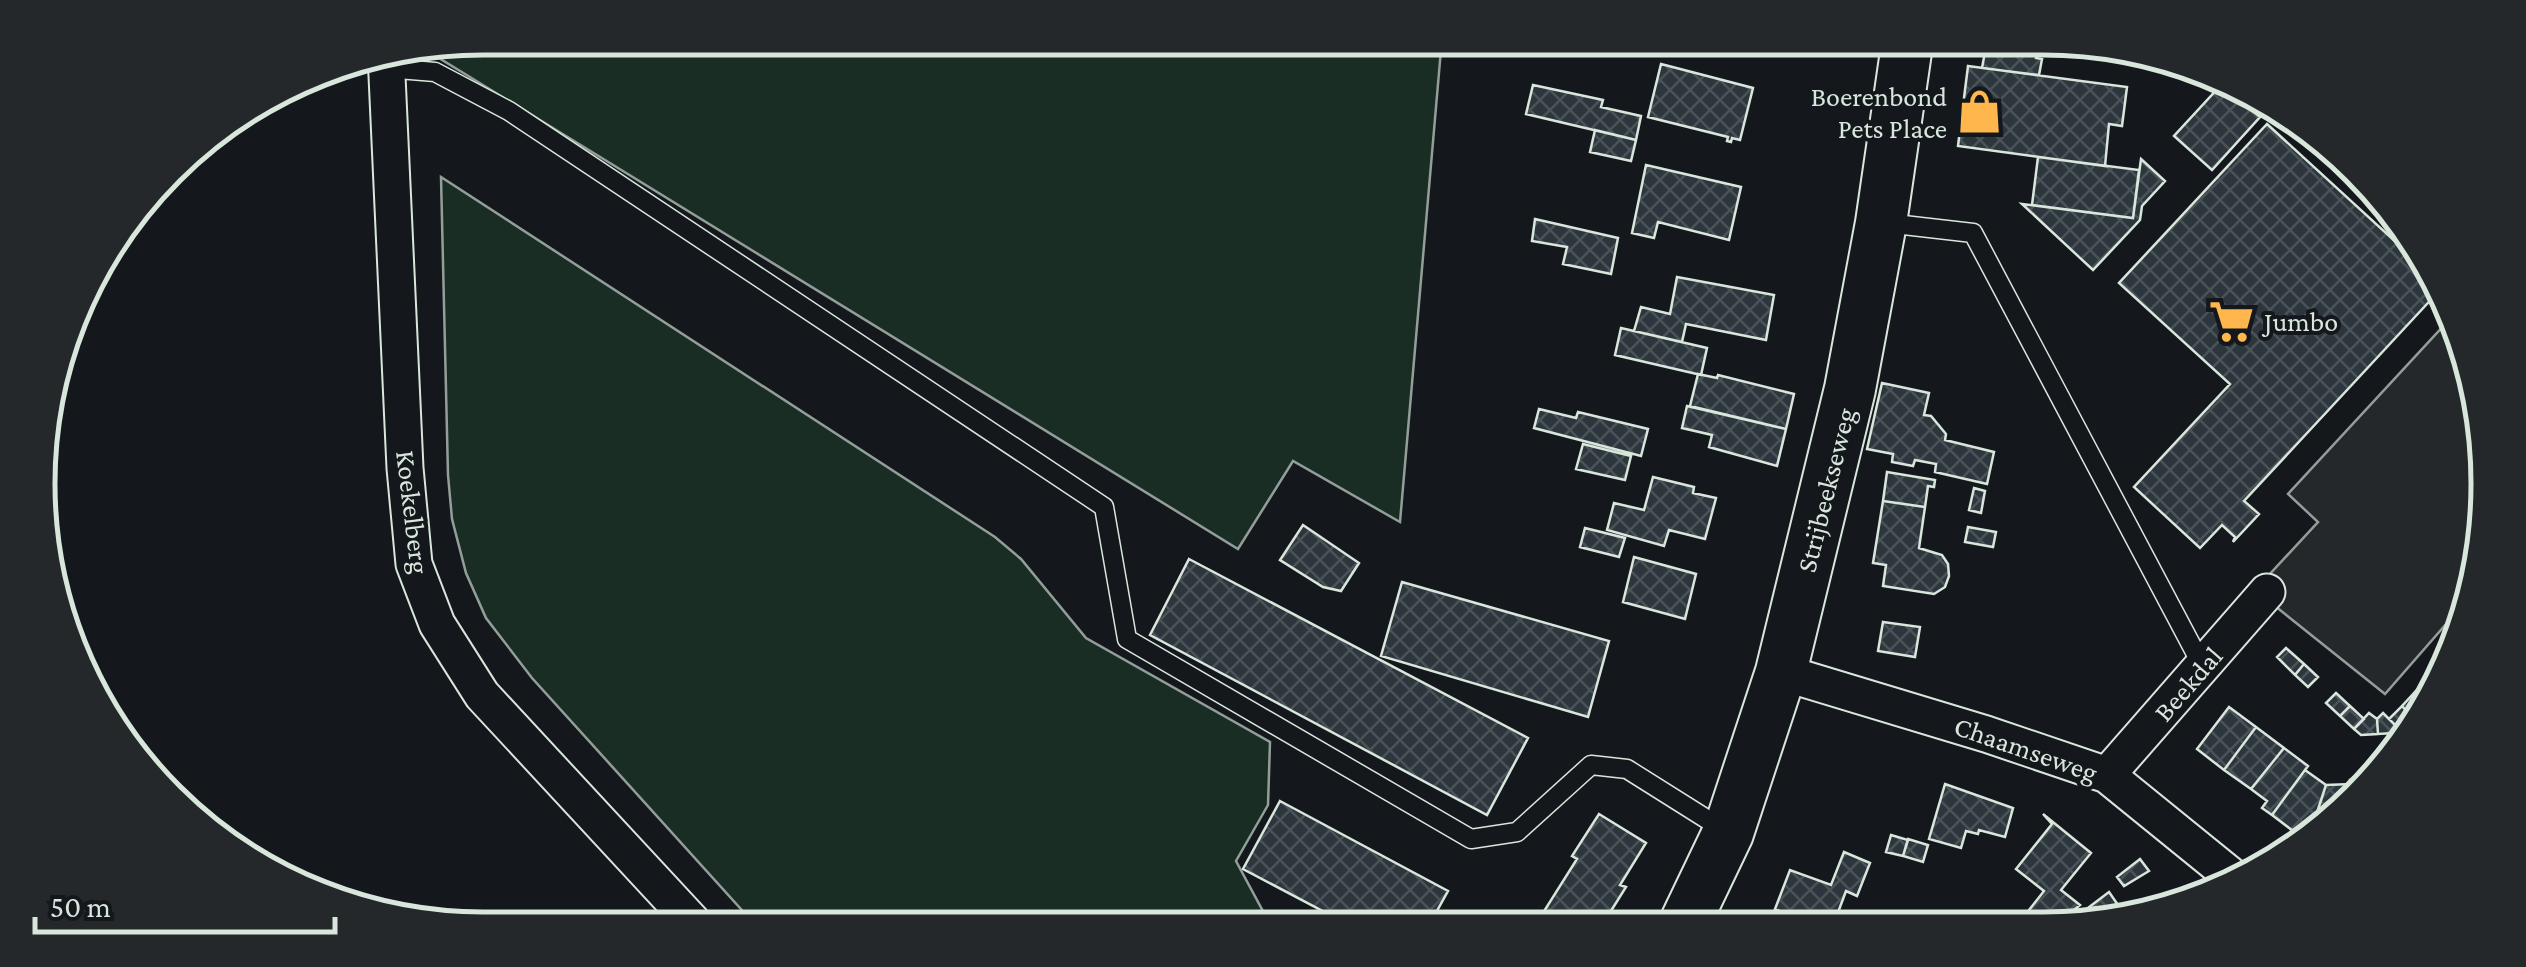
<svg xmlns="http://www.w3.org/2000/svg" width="2526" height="967" viewBox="0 0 2526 967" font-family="'Crimson Pro',serif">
  <defs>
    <pattern id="building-cross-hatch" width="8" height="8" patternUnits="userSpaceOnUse" patternTransform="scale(2.5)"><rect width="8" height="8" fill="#2c363c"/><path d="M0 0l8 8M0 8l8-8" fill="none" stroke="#4a5358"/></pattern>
  </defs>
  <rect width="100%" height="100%" fill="#14181c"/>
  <path fill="#1a2d24" stroke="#939e99" stroke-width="2.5" d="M484 38H1442L1400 522 1293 461 1238 549 439 58V45Z
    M441 177 995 537 1021 559 1086 638 1270 742 1268 805 1236 861 1272 928 759 929 532 678 486 618 466 573 452 519 448 475Z"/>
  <path fill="#24282b" stroke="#939e99" stroke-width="2.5" d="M2449 320 2485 426 2474 592 2385 694 2255 590 2318 522 2288 494Z"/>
  <path fill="url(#building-cross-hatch)" stroke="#d8e6dc" stroke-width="2.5" d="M1974 38H2038L2036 58 2042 59 2039 75 1982 68 1985 52 1972 51Z
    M1661 64 1753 88 1740 140 1732 138 1731 142 1727 141 1728 137 1648 117Z
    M1968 66 2127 87 2122 126 2109 124 2105 166 1958 146Z
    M2222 84 2260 117 2212 170 2174 136Z
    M1533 85 1603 100 1601 107 1641 116 1636 140 1526 114Z
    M2267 124 2435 278 2439 291 2244 501 2259 514 2233 542 2235 537 2222 525 2200 548 2134 487 2230 384 2119 283Z
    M1595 130 1636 140 1631 161 1590 152Z
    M2038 157 2139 170 2133 218 2032 205Z
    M2141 159 2165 181 2142 206 2140 220 2093 270 2022 204 2133 218Z
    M1646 165 1741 187 1729 240 1658 222 1654 238 1632 233Z
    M1535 219 1618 238 1611 274 1563 264 1567 247 1532 241Z
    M1677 277 1774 295 1766 340 1686 324 1682 342 1634 331 1641 307 1670 314Z
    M1621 328 1707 348 1701 375 1615 355Z
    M1698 374 1717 378 1718 375 1794 394 1786 429 1690 406Z
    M1882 383 1929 393 1924 415 1931 416 1946 434 1945 440 1994 452 1987 484 1935 472 1936 464 1915 460 1913 466 1892 462 1893 454 1867 449Z
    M1687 406 1786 429 1777 466 1709 447 1712 435 1682 428Z
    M1539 409 1576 418 1578 412 1648 429 1641 456 1534 428Z
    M1583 444 1631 456 1625 480 1576 469Z
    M1887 472 1935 480 1934 487 1928 486 1925 507 1883 501Z
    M1653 477 1694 487 1693 493 1716 498 1705 539 1669 530 1664 546 1607 530 1614 503 1644 510Z
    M1974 488 1985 491 1981 513 1969 510Z
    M1883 501 1925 507 1919 548 1942 555 1948 564 1949 576 1945 587 1934 594 1883 586 1886 565 1873 563Z
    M1303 525 1359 563 1341 591 1323 587 1280 560Z
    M1968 527 1996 532 1993 547 1965 542Z
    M1585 528 1625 538 1619 557 1580 547Z
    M1634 557 1696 574 1685 619 1623 602Z
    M1189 559 1528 738 1487 815 1150 635Z
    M1402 582 1609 641 1588 717 1381 656Z
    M1883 622 1920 627 1915 657 1878 651Z
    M2286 648 2304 664 2295 675 2277 657Z
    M2304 664 2318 677 2308 687 2295 675Z
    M2426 680 2433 688 2423 703 2414 693Z
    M2336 693 2350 706 2340 716 2326 703Z
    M2414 693 2423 703 2411 716 2402 706Z
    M2350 706 2364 719 2354 729 2340 716Z
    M2402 706 2411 716 2399 729 2389 719Z
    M2229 707 2256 727 2224 770 2197 749Z
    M2369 713 2377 719 2378 734 2361 735 2354 729Z
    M2383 713 2399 729 2395 733 2378 734 2377 719Z
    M2256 727 2284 748 2251 789 2224 770Z
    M2284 748 2308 766 2272 815 2262 808 2267 801 2251 789Z
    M2305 770 2326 785 2309 837 2305 840 2272 815Z
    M2371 779 2351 802 2350 780Z
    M1945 784 2013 808 2005 837 1979 830 1978 834 1966 831 1961 848 1929 839Z
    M2351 784V802L2336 819 2309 837 2326 785Z
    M1280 801 1448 891 1428 927H1353L1243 869Z
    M1599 814 1646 843 1620 885 1626 887 1601 927H1558L1541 916 1577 859 1572 856Z
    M2043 814 2091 853 2061 890 2080 905 2054 926H2039L2043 921 2029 910 2044 891 2016 869 2052 824Z
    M1891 835 1908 840 1903 856 1886 852Z
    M1908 839 1928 845 1923 862 1903 856Z
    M1844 852 1870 863 1857 896 1846 891 1833 926H1784L1789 915 1775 909 1790 870 1831 885Z
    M2140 859 2149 871 2124 886 2117 877Z
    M2109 892 2127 918 2101 926H2076L2072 920Z"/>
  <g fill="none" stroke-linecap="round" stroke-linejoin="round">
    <defs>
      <path id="service" d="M386 68 435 72 509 111 1104 507 1127 639 1471 839 1517 832 1591 765 1627 769 1724 830
        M1886 223 1973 233 2203 667"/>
      <path id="minor" d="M386 54 405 468 414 564 437 624 482 695 699 929
        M1781 672 1986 734 2107 775 2240 883
        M2107 775 2267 592"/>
      <path id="secondary" d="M1683 927 1728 833 1781 672 1850 389 1881 223 1908 38"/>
    </defs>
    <use href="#service" stroke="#d8e6dc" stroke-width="21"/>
    <use href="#minor" stroke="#d8e6dc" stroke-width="39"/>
    <use href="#secondary" stroke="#d8e6dc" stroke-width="54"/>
    <use href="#service" stroke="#14181c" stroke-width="18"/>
    <use href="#minor" stroke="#14181c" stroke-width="35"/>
    <use href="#secondary" stroke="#14181c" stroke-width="50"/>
  </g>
  <defs>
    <symbol id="shop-bare" viewBox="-9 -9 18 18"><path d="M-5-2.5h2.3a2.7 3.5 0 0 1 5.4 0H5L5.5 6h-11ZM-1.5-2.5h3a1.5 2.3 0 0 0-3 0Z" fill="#ffb74d" stroke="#14181c" stroke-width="2.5" paint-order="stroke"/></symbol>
    <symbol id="supermarket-bare" viewBox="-9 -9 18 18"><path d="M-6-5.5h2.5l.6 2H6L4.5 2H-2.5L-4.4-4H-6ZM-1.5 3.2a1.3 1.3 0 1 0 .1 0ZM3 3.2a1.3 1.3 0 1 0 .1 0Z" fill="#ffb74d" stroke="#14181c" stroke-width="2.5" paint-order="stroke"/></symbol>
  </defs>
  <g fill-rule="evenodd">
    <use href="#shop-bare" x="1948" y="80" width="63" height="63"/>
    <use href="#supermarket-bare" x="2200" y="290" width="63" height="63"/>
  </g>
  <g text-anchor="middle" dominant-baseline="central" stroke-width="8" stroke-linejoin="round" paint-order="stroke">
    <g font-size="28" fill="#d8e6dc" stroke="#14181c" text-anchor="end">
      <text x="1947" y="96">Boerenbond<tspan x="1947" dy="32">Pets Place</tspan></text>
      <text x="2264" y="321" text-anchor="start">Jumbo</text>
    </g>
    <g font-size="28" fill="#d8e6dc" stroke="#14181c">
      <text transform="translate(1826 490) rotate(-76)">Strijbeekseweg</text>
      <text transform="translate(413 512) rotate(83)">Koekelberg</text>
      <text transform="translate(2188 684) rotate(-49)">Beekdal</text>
      <text transform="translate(2026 749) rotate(19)">Chaamseweg</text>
    </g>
  </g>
  <path d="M0 0H2526V967H0ZM483 55H2043A428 428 0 0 1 2471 483V484A428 428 0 0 1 2043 912H483A428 428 0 0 1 55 484V483A428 428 0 0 1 483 55Z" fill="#24282b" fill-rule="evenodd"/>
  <path fill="none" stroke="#d8e6dc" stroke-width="5" d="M483 55H2043A428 428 0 0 1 2471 483V484A428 428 0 0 1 2043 912H483A428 428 0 0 1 55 484V483A428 428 0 0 1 483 55Z"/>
  <path d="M35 917v15h300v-15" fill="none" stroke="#d8e6dc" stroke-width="5"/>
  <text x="50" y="917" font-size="30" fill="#d8e6dc" stroke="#14181c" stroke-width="8" paint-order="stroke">50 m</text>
</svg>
